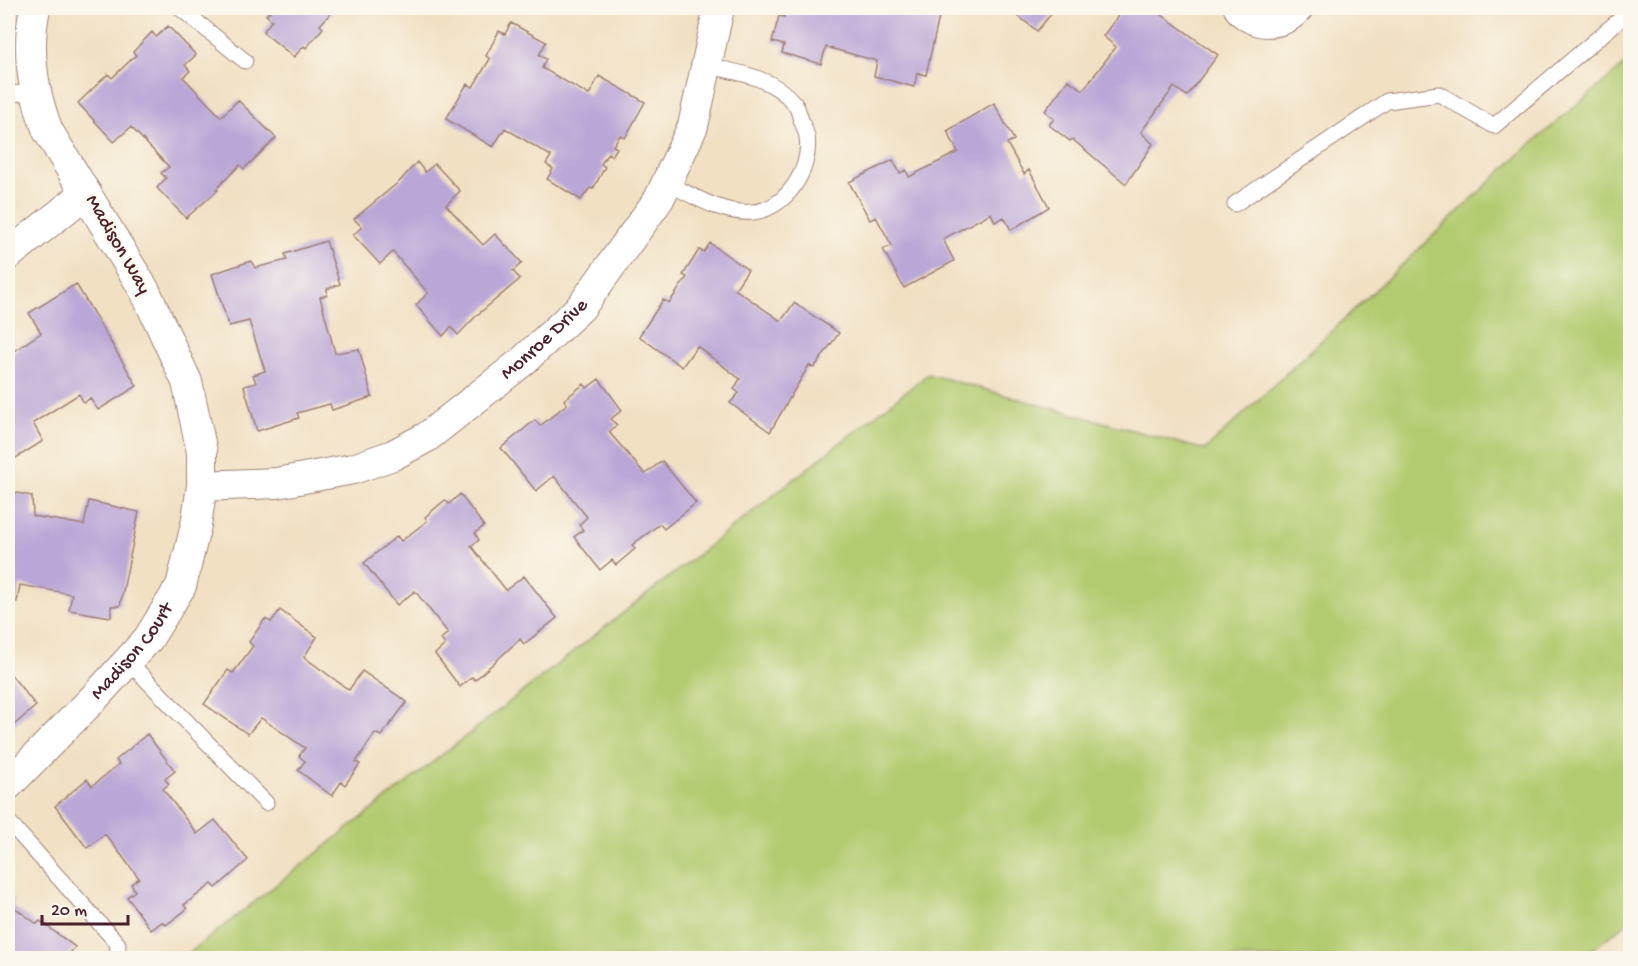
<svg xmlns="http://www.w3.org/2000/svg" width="1638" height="966" viewBox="0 0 1638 966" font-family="'Gochi Hand',sans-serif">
  <rect width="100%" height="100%" fill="#fbf7ec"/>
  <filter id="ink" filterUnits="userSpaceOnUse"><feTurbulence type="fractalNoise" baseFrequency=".0167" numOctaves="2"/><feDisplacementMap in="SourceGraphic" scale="12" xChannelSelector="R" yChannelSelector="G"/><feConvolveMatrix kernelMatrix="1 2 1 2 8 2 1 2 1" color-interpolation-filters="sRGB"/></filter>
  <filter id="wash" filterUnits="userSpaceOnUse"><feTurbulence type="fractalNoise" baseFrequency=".008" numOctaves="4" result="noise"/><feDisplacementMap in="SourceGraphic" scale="24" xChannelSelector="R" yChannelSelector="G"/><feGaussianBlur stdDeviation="1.35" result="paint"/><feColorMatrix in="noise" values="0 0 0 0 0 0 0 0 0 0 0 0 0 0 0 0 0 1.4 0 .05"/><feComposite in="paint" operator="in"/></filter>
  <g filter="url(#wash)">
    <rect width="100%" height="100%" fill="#f1e0c2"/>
    <path fill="#b2cb70" stroke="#7e754e" stroke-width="1.5" d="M1630 60V921L1581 958H183L928 374 1205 450 1524 150Z"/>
    <g id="blocks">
      <path fill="#bba7d7" d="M273 8H336L320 25 323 28 306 48 304 46 294 57 263 32 272 20 266 15Z
        M786 8H941L926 75 917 73 914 87 874 76 877 61 826 47 821 64 782 53 784 45 772 42 779 16 784 17Z
        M1008 8H1056L1037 31Z
        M1124 8H1152L1218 55 1187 96 1174 87 1141 132 1153 144 1126 184 1072 139 1070 141 1049 125 1054 119 1045 111 1068 80 1083 90 1116 47 1103 36Z
        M511 23 546 42 539 55 546 59 542 68 589 95 599 76 645 102 625 138 620 135 613 146 617 148 612 156 608 153 601 164 605 167 593 189 590 188 581 200 547 179 553 169 546 164 551 156 505 128 493 147 446 119 467 84 473 87 490 59 486 56 499 31 505 34Z
        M168 26 196 55 185 65 190 71 183 77 221 117 238 100 276 138 244 169 240 165 216 189 218 190 186 218 157 188 166 178 161 173 169 167 131 127 114 142 78 103 108 74 112 78 136 55 133 52 152 32 156 37Z
        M994 103 1014 140 1007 143 1024 174 1029 170 1049 207 1011 230 1004 217 995 222 991 213 943 239 954 261 904 288 883 249 892 246 876 217 870 220 849 182 893 160 900 173 906 170 909 177 958 152 947 131Z
        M417 162 425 172 435 164 460 191 446 205 483 245 495 234 522 263 513 271 520 279 476 316 458 335 451 327 443 336 416 305 428 293 393 252 380 264 353 235 362 227 354 219 400 181Z
        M326 241 340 284 327 289V295L320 297 335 353 359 349 372 397 332 410 330 404 297 413 299 418 257 431 244 386 256 383 253 375 265 371 249 321 229 326 212 274 251 261 255 268 287 260 285 254Z
        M710 243 748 270 735 289 781 321 794 303 839 333 814 368 809 365 770 432 730 403 739 393 734 389 740 379 697 346 682 367 639 336 663 300 669 303 687 277 683 275 699 250 704 252Z
        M76 284 137 386 98 410 90 398 84 403 79 394 33 423 43 441 8 463V355L41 333 29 313Z
        M599 379 622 410 611 419 617 425 609 432 645 474 662 461 696 503 664 529 660 524 632 545 635 549 616 565 612 560 600 570 574 537 583 530 579 525 587 517 554 476 536 491 501 448 535 420 540 426 567 404 564 400 584 384 587 388Z
        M8 491 32 496 33 516 84 525 89 501 139 512 120 606H111V617L69 610 72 594 20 585 17 602 8 601Z
        M460 494 484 526 475 533 479 540 471 546 506 590 524 576 557 618 524 644 520 639 475 680 472 677 460 687 435 654 445 645 441 639 448 633 415 591 397 605 364 563 397 536 401 541 427 521 425 517 445 500 449 504Z
        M280 610 317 637 304 657 349 690 362 671 407 702 381 736 375 733 356 762 360 764 345 785 341 782 332 796 298 770 305 761 299 756 305 748 261 718 248 734 204 704 228 670 233 673 253 646 249 642 265 619 271 622Z
        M8 671 36 706 8 730Z
        M147 734 175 771 165 779 169 784 163 789 197 834 215 820 248 860 216 888 212 884 184 905 187 909 166 925 162 922 151 930 127 897 135 891 131 884 139 878 105 834 87 848 55 806 87 779 92 786 119 764 116 760Z
        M8 895 15 901 11 905 37 924 40 921 75 947 66 958H8Z"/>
    </g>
  </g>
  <g filter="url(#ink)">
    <use href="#blocks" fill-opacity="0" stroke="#9e8076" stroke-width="1.5"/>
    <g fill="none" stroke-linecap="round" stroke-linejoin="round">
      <defs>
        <path id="lane" d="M180 8 245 61
          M8 94 36 92
          M667 183C692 195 723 215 753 212 786 209 812 169 807 137 806 131 803 125 801 120 799 114 798 107 794 103 773 77 737 72 707 66
          M1235 204 1387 101 1439 94 1494 126 1630 11
          M128 661 266 803
          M8 821 118 944 117 958"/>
        <g id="street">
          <path d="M1239 8C1254 27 1282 26 1298 8"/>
          <path d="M8 255 86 193"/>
          <path id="s1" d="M202 486 277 483 353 469 393 455 427 437 523 361 581 307 659 199 693 126 719 8"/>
          <path id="s2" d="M8 785 95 697 148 639 181 586 196 525 202 486V452L187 382 145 291 48 131C33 92 26 50 35 8"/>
        </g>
      </defs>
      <use href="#lane" stroke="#9e8076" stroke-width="17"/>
      <use href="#street" stroke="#9e8076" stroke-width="32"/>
      <use href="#lane" stroke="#fff" stroke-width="15"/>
      <use href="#street" stroke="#fff" stroke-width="30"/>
    </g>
  </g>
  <g text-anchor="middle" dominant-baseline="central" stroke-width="4.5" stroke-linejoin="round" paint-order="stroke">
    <g font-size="20" fill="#4a1f2b" stroke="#fbf7ec">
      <text transform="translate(117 245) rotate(60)">Madison Way</text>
      <text stroke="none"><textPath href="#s1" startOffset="386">Monroe Drive</textPath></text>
      <text stroke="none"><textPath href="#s2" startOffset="183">Madison Court</textPath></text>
    </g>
  </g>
  <rect width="1638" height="966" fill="none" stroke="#fbf7ec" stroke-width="30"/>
  <path d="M42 915v9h86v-9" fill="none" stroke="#4a1f2b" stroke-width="3"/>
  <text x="51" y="915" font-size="18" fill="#4a1f2b" stroke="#fbf7ec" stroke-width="4.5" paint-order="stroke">20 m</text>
</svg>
